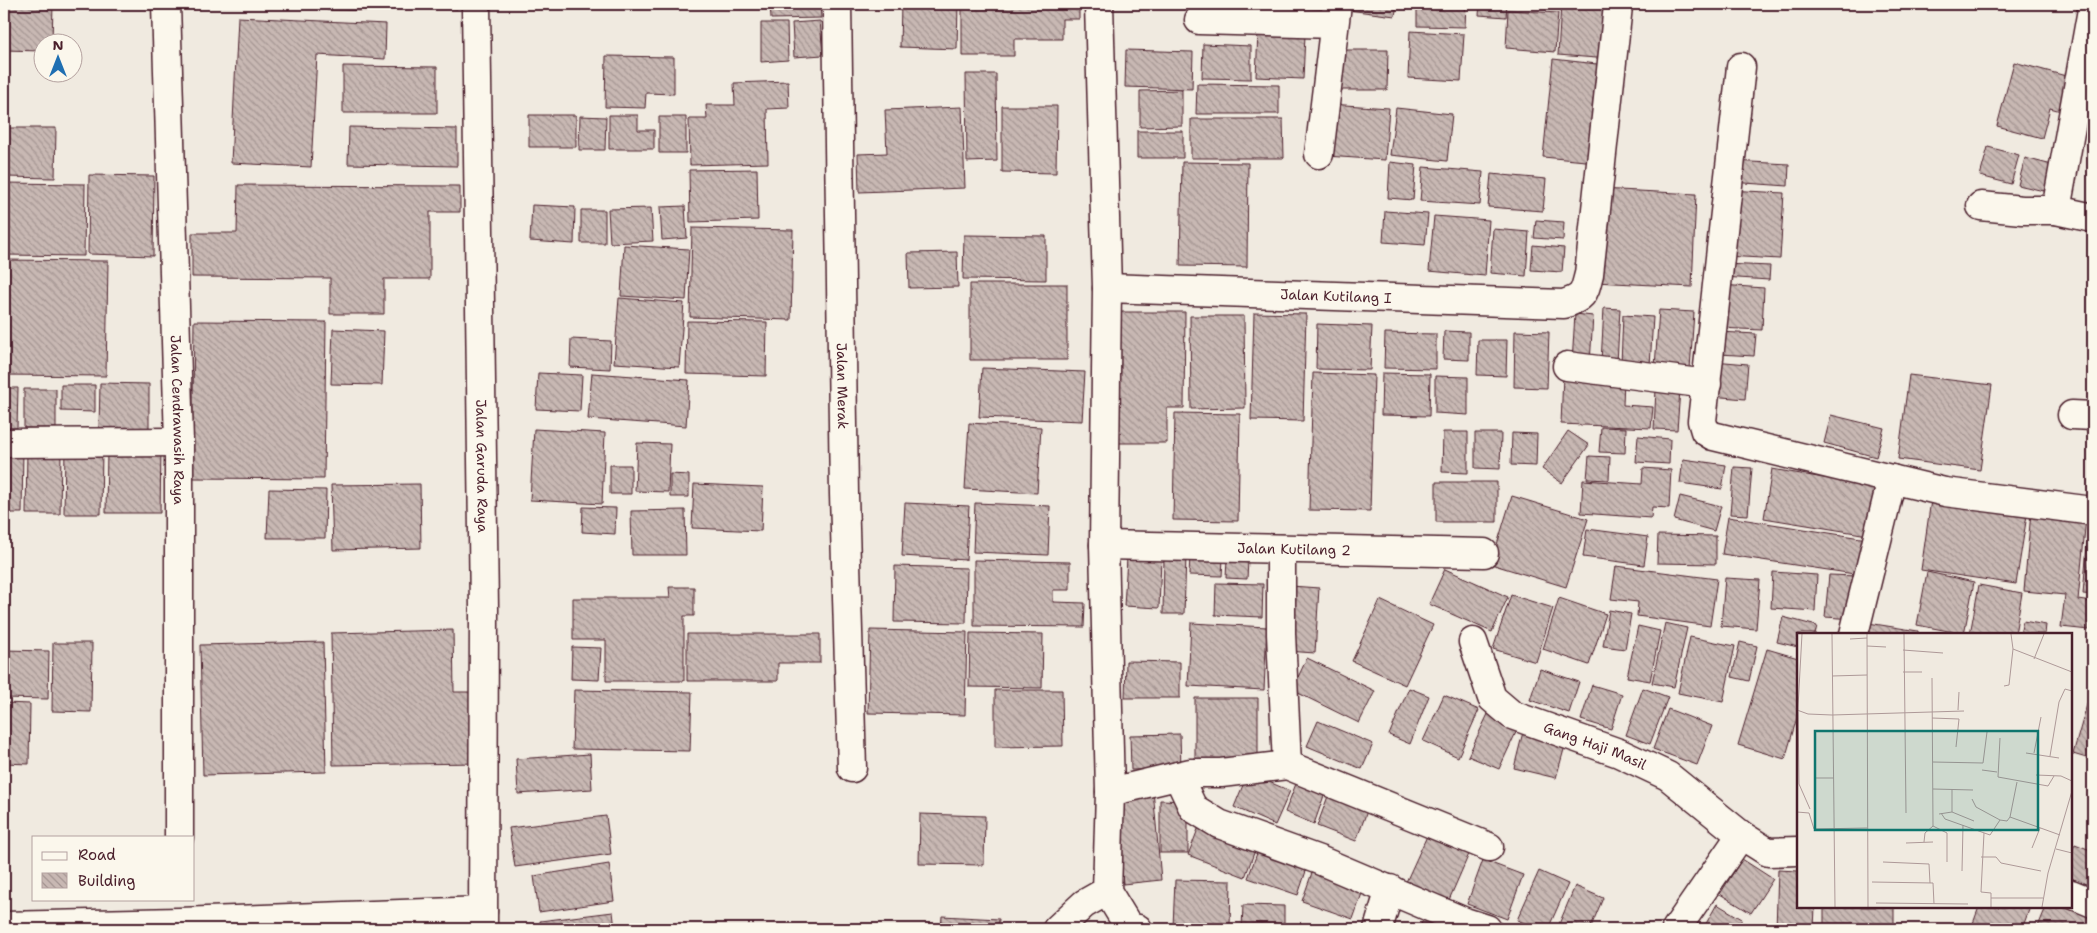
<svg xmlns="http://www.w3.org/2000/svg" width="2097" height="933" viewBox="0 0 2097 933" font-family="'Shantell Sans',sans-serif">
  <defs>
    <pattern id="building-back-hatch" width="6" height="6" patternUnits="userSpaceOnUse" patternTransform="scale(1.25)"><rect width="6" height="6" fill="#c8b8b3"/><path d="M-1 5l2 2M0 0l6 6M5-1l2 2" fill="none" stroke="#a49592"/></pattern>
  </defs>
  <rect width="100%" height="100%" fill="#f0eae0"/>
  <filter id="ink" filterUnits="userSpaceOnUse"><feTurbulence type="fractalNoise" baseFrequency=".02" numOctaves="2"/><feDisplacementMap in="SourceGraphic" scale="10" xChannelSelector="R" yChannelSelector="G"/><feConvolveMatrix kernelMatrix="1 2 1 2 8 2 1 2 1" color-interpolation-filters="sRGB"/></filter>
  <g filter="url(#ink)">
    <path fill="url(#building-back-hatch)" stroke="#4a1f2b" d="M4 4H53L52 42H42V51L4 50Z
      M274 4H317V6L274 7Z
      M327 4H383V11L327 10Z
      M402 4H458L457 9Z
      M770 4H820L821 18 771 19Z
      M901 4H958L957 49 900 47Z
      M962 4H1079V19H1062V39H1014V56H962Z
      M1260 4H1314V7Z
      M1349 4H1397L1395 16 1348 10Z
      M1417 4H1466L1465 27 1417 26Z
      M1480 4H1507L1506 17 1479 15Z
      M1561 4H1613L1609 59 1558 55Z
      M1508 10 1558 13 1555 52 1506 48Z
      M238 17 386 24 385 59 317 55 311 167 231 163Z
      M820 21 823 55 794 57 792 23Z
      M761 23H787L788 60 761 62Z
      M1410 31 1464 34 1461 81 1408 78Z
      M1258 32 1305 35 1303 79 1256 77Z
      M1203 44 1251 46V79L1202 78Z
      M1126 50 1193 52 1192 89 1125 87Z
      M1340 50H1388L1387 90H1340Z
      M606 56 674 57V94L646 93 645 108 605 107Z
      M1553 59 1606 65 1596 162 1543 157Z
      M2014 62 2077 79 2068 113 2050 108 2042 138 1997 126Z
      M343 66 437 67V113H343Z
      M966 74H996L997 161 967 162Z
      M788 81 789 108 767 109 768 163 690 165 689 119H707L706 105H735L734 83Z
      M1197 84 1279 85V114H1196Z
      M1182 90V126L1140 127V91Z
      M1330 104 1389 108 1385 160 1326 156Z
      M1002 106H1057L1056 173 1002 172Z
      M962 107 965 188 859 192 858 154 887 153 885 110Z
      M1396 108 1452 114 1447 161 1390 155Z
      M529 115H576V147H529Z
      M609 115H638V130H654V149H609Z
      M580 116 606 117 605 150H579Z
      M659 117H686V153H659Z
      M1191 119H1283L1284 158H1191Z
      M349 127 457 129V166L348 164Z
      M4 128H56L55 178 4 177Z
      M1137 131H1183V158H1137Z
      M1988 147 2019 155 2011 184 1980 176Z
      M2025 158 2052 165 2044 191 2018 185Z
      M1732 161 1789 164 1788 186 1730 182Z
      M1182 162 1248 163 1247 267 1180 266Z
      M1390 162 1416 165 1413 200 1388 198Z
      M1423 167 1483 172 1480 205 1420 201Z
      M757 169 758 220 690 222 689 170Z
      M1491 174 1546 179 1543 211 1488 207Z
      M89 175 154 176 153 256 88 254Z
      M4 183 85 184 84 256 4 255Z
      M238 185 460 186V212H430V279H384V314H330V278L192 277V233H237Z
      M1600 189 1696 194 1692 287 1595 282Z
      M1728 190 1784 193 1780 259 1725 256Z
      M532 205 575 207 574 244 530 241Z
      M685 206 687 238 662 240 660 207Z
      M651 208 653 241 610 243 608 209Z
      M581 210H605V243H581Z
      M1385 211 1428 214 1425 245 1383 242Z
      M1434 216 1489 220 1485 276 1429 271Z
      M1536 220 1564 222 1563 240 1534 238Z
      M692 228 793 230 791 320 690 317Z
      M1493 229 1529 232 1526 276 1490 273Z
      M964 235 1046 236V280L963 279Z
      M624 245 689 249 686 300 621 296Z
      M1533 245 1564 248 1562 272 1531 270Z
      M957 252 958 287 909 288 908 253Z
      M4 260 108 261 106 376 4 375Z
      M1724 264 1770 266 1769 280 1723 277Z
      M970 284H1067V360H970Z
      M1721 285 1764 288 1762 330 1719 328Z
      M619 298 684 303 679 367 614 363Z
      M1604 308 1620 309 1617 363 1601 362Z
      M1659 310 1694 312 1690 369 1655 367Z
      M1119 312H1185L1184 408H1167V443H1119Z
      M1254 313 1306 314 1303 421 1251 420Z
      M1575 314 1593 316 1590 363H1572Z
      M1623 315 1653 317 1650 366 1621 364Z
      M1190 316H1244L1245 408 1191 409Z
      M194 321 326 322 324 479 192 478Z
      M687 321 767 322 766 376 686 374Z
      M1317 324 1372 326 1370 370 1316 369Z
      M333 329 384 331 382 385 331 384Z
      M1444 331 1469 332V360L1443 359Z
      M1515 331 1549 332 1547 388 1514 387Z
      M1720 332 1756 334 1754 356 1719 354Z
      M1385 333 1436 334V369L1384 368Z
      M571 339 611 341 610 369 570 367Z
      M1478 340H1507L1506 376 1477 375Z
      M1714 361 1748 364 1745 399 1711 396Z
      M982 368 1085 372 1082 421 979 417Z
      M538 373 582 375 580 411 536 409Z
      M592 373 689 380 686 426 588 419Z
      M1313 373 1374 375 1370 511 1309 510Z
      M1382 373 1430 374 1429 416 1381 415Z
      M1563 375 1624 379 1623 405 1653 407 1651 428 1561 424Z
      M1909 375 1992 385 1980 470 1898 459Z
      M1435 376 1468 377V415L1435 413Z
      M100 383 149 384V429H99Z
      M61 385H95V412L61 411Z
      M4 388H18L17 428H4Z
      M24 389H56V428H24Z
      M1656 389 1680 390 1677 430 1654 429Z
      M1175 413 1240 414 1238 521 1173 520Z
      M1831 415 1884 428 1876 457 1824 443Z
      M969 423 1041 427 1037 493 965 489Z
      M1601 427 1626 428 1625 453 1599 452Z
      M534 429 605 433 602 504 530 500Z
      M1568 431 1589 445 1562 483 1542 469Z
      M1443 432H1468V473L1442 472Z
      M1475 433H1501L1500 469 1475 468Z
      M1512 433 1537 434 1536 466 1511 465Z
      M1638 436 1670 439 1669 464 1636 462Z
      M637 443 670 444 668 492 635 491Z
      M65 448 102 449 101 514H64Z
      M4 449H23L22 513H4Z
      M107 449H161L160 513H106Z
      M27 450 61 451 60 514H26Z
      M1589 456 1610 457 1609 480 1587 479Z
      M1683 459 1726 465 1722 489 1680 483Z
      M610 465H631V494H610Z
      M1734 467 1752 468 1748 515 1730 514Z
      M1643 468 1671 470 1669 508 1652 507 1651 518 1581 513 1583 480 1642 484Z
      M1772 469 1876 487 1868 535 1764 518Z
      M670 474 689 475V497H670Z
      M1436 482H1497V522H1436Z
      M420 484 421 548 333 550 331 485Z
      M694 484 763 487 761 531 692 528Z
      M269 489 326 490 325 538H267Z
      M1512 496 1588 519 1566 587 1491 564Z
      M1680 496 1721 506 1714 531 1674 520Z
      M1931 500 2027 515 2016 584 1921 570Z
      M905 503 969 506 966 560 902 556Z
      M975 503 1050 506 1048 555 973 552Z
      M583 507 616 508 615 534 582 532Z
      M685 510 686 555H632L631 511Z
      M2031 512 2086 518 2078 600 2091 602 2089 630 2061 627 2065 595 2024 591Z
      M1728 517 1867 539 1861 575 1722 554Z
      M2089 522H2093V595L2083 594Z
      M1587 529 1648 537 1644 565 1583 557Z
      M1658 535 1716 536V564L1657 563Z
      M1164 556 1186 557 1184 614H1163Z
      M1190 556 1223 558 1222 576 1189 575Z
      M1127 558 1161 559 1159 608 1124 606Z
      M1227 559 1248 560 1247 579 1226 578Z
      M974 560 1070 562V590H1053V602L1085 603 1084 627 974 626Z
      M895 566 967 568 966 623 894 622Z
      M1616 566 1717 579 1710 626 1637 616 1638 602 1611 599Z
      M1445 569 1508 597 1492 632 1429 604Z
      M1773 572 1817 575 1815 611 1771 608Z
      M1927 572 1974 582 1964 634 1917 625Z
      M1829 575 1858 576 1855 619 1825 617Z
      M1725 578 1760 580 1756 629 1721 626Z
      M1216 583 1263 584 1262 617 1215 615Z
      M1979 585 2022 593 2015 634H1970Z
      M1291 586 1319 588 1315 653 1287 651Z
      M669 587H694V616H684V681H606V640H573V598H670Z
      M1511 595 1553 608 1536 662 1493 649Z
      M1559 598 1606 614 1589 665 1543 649Z
      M1380 600 1433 625 1405 685 1352 661Z
      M1609 610 1631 614 1625 649 1603 646Z
      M1783 617 1817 626 1815 634H1798V647L1777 642Z
      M2023 621 2046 625 2045 634H2020Z
      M1862 622 1918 631V634H1860Z
      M1191 623 1267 627 1264 690 1188 686Z
      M1665 623 1687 628 1674 687 1652 683Z
      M1638 626 1660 631 1650 681 1627 677Z
      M453 630 454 692H477L479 763 333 765 331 633Z
      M870 630 967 632 965 715 868 713Z
      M970 633 1043 634 1042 688 969 687Z
      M687 634H820V663H778V681H687Z
      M1690 637 1735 646 1723 702 1678 693Z
      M323 642 326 772 203 775 200 645Z
      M1740 642 1757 646 1749 681 1732 677Z
      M53 643H92L91 712 52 711Z
      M572 647 601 648 599 680 571 679Z
      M1767 649 1798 658V714L1785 759 1738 745Z
      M4 650 49 651 48 699 4 698Z
      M1307 658 1375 691 1359 723 1292 690Z
      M1126 661 1180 662V698H1125Z
      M1540 669 1579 682 1569 713 1530 700Z
      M1592 685 1622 694 1611 729 1581 720Z
      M1409 688 1429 696 1410 744 1389 735Z
      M1643 688 1668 697 1650 744 1626 735Z
      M574 690 692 692 690 751 572 749Z
      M995 690H1062L1063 746 995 747Z
      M2090 694 2093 695V760L2073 754Z
      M1444 695 1479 710 1458 757 1423 741Z
      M1195 698H1258V765H1195Z
      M4 703 30 704 29 764 4 763Z
      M1668 709 1712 726 1697 765 1653 749Z
      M1488 714 1518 728 1499 769 1468 756Z
      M1318 721 1373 744 1362 769 1307 746Z
      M1525 724 1568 735 1556 778 1514 768Z
      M1180 734 1181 769 1131 770 1130 735Z
      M590 754 592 789 518 794 516 759Z
      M1248 773 1290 791 1275 825 1234 807Z
      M1299 776 1327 787 1314 824 1285 812Z
      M1331 788 1370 803 1356 841 1317 826Z
      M1153 790 1161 880 1123 884 1115 793Z
      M1160 800 1188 801V853H1160Z
      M920 814 985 816 984 865 919 864Z
      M606 816 611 854 515 867 509 828Z
      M1200 824 1257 845 1245 877 1188 855Z
      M1427 836 1469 854 1449 900 1406 882Z
      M2075 844 2093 851V888L2071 878V854Z
      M1260 845 1309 862 1298 895 1248 878Z
      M1742 859 1773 879 1751 913 1720 894Z
      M1483 860 1523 875 1507 919 1467 904Z
      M609 864 614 901 539 912 534 876Z
      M1315 864 1366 882 1353 919 1302 901Z
      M1778 870 1798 871V907H1815L1814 929H1776Z
      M1539 871 1568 884 1548 929H1539L1517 920Z
      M1175 880 1231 881 1230 928 1173 927Z
      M1575 886 1603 898 1590 929H1557Z
      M1717 904 1742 919 1736 929H1703Z
      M1243 905 1284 906V929H1242Z
      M1824 907H1894V929H1824Z
      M1979 907H2030L2022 929H1971Z
      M2046 907H2071L2093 916 2088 929H2037Z
      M613 912 615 929H541L540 921Z
      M1426 913 1460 929H1419Z
      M942 916 999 919 998 929H941Z"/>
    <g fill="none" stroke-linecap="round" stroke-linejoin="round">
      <defs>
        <g id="street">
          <path id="s1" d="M166 4 179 442V837"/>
          <path id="s2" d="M476 4 484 609 483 929"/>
          <path id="s3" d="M837 4 844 494 852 768"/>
          <path d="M1099 4 1107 288 1104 545 1110 792 1107 891 1129 927 1138 929"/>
          <path d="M1199 20 1334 24"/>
          <path d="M1741 67 1702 421 1705 431 1713 436 1945 492 2093 511"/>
          <path d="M1319 154 1337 4"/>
          <path d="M1981 206 2022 210H2056L2093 218"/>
          <path d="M2056 210 2093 4"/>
          <path id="s4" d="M1107 288 1564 304C1585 297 1584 293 1589 274L1618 6"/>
          <path d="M1567 366 1707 384"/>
          <path d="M2072 415 2093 416"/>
          <path d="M4 443 179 442"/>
          <path id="s5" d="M1104 545 1484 553"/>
          <path d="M1281 549V634L1287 765"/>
          <path d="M1854 634 1892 479"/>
          <path id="s6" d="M1473 642 1492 698 1512 715 1619 753 1668 776 1741 835"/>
          <path d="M1178 776 1193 808 1219 824 1319 860 1465 922 1487 929"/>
          <path d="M1110 792 1190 773H1221L1287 765 1489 847"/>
          <path d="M2071 894 2093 903"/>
          <path d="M4 926 179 922 483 911"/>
          <path d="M1057 929 1084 904 1107 891"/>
          <path d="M1378 929 1390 889"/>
          <path d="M1676 929 1741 835 1768 852 1798 851"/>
        </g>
      </defs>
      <use href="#street" stroke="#4a1f2b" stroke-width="31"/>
      <use href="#street" stroke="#fbf7ec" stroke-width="28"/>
    </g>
  </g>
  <g text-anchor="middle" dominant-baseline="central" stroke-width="5" stroke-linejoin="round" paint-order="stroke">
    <g font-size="14" fill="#4a1f2b" stroke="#fbf7ec">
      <text stroke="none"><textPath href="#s4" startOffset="229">Jalan Kutilang I</textPath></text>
      <text stroke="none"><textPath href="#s3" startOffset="382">Jalan Merak</textPath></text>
      <text stroke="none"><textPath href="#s1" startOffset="416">Jalan Cendrawasih Raya</textPath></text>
      <text stroke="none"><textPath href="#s2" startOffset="462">Jalan Garuda Raya</textPath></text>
      <text stroke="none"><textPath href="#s5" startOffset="190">Jalan Kutilang 2</textPath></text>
      <text stroke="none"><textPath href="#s6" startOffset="174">Gang Haji Masil</textPath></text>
    </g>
  </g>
  <g transform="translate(1797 633)">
    <rect width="275" height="275" fill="#f0eae0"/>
    <path fill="none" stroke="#ae9998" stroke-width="1" d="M5 1 1 74 2 151 13 176M35 1 38 274M70 1 71 274M107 1 109 180M214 1 216 16 275 39M53 6 70 5M70 13 89 14M106 17 146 20M237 26 247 1M106 39H125M35 43 70 42M135 45 136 193 150 200V229M207 53 212 52 216 16M0 77 11 81 35 82 167 78M161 77 162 59M135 85 162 86 159 114M203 105 201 144 251 153 257 143M229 120 262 125M237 120 244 84M253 123 262 69 268 56 275 58M136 129 186 130 190 99M185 137 200 139M239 142 264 143 275 148M19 145H37M136 156 176 157M155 156V179M175 166 179 174 203 187M0 179 12 180 17 196 70 195M144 180 148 186 193 202 203 187 210 188 213 184M142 181 155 179 177 188M213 184 263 202M213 184 220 149M187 200 184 259 194 260V274M127 209 128 200 136 193M109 210 136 209M235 215 243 195M259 216 275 220M184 224H199L204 230 244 238M86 229 132 231 133 250M165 238 166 192M75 249 136 250 137 271M194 265H246M79 270 171 271M245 274 251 240 275 158"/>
    <path fill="#0f766e" fill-opacity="0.15" stroke="#0f766e" stroke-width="2.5" d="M18 98H241V197H18Z"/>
    <rect width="275" height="275" fill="none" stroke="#4a1f2b" stroke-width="2.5"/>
  </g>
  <rect width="2097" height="933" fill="none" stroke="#fbf7ec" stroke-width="20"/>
  <rect x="10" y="10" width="2077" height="913" fill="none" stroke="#4a1f2b" stroke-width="2" filter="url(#ink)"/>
  <rect x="32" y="836" width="162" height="65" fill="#fbf7ec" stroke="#b4a19f"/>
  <rect x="42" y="852" width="25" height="8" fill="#fbf7ec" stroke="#b4a19f"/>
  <text x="78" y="860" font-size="15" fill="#4a1f2b">Road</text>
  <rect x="42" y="873" width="25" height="15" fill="url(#building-back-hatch)" stroke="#b4a19f"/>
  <text x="78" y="886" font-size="15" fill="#4a1f2b">Building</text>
  <g transform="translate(58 58)"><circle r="24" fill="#fbf7ec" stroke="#b4a19f"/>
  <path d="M0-4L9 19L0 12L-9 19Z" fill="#1f6fb2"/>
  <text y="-8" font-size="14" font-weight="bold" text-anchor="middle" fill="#4a1f2b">N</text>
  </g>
</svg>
